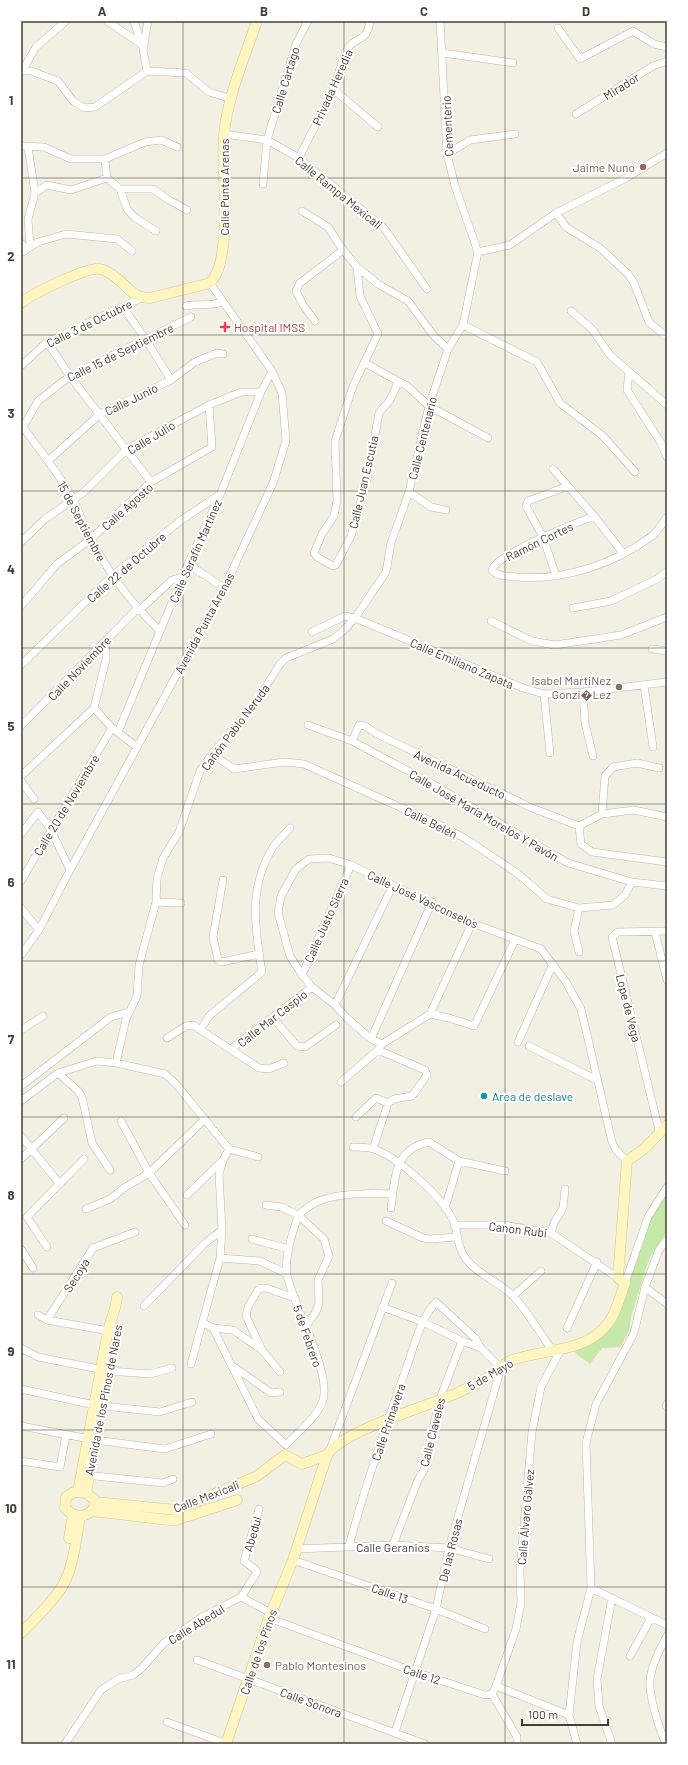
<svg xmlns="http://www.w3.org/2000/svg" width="688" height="1765" viewBox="0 0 688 1765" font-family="Barlow,sans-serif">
  <rect width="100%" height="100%" fill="#f2efe3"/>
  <path fill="#c6e9a9" d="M667 1191V1231L649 1259 631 1317 629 1331 620 1347 602 1348 590 1364 569 1348C583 1344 598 1342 608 1331 627 1312 628 1270 637 1244 644 1225 655 1207 667 1191Z"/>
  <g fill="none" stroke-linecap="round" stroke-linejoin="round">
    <defs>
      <path id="street" d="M107 21 141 44
        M134 21 142 46
        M440 21 447 154 455 186 478 252
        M558 28 580 59 633 31 654 44 667 47
        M443 53 513 63
        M21 71H31L58 81 73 101 84 108 95 107 147 71
        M22 71 36 47 66 21
        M147 71 186 73 209 92 232 99
        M147 71 143 50 148 21
        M333 89 378 127
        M576 114 653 66 667 61
        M224 134 267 140 299 158 384 228 427 289
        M21 146 44 147 71 159H105L145 142 161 140 177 147
        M28 147 35 193 28 219 30 247
        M447 154 470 140 515 134
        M299 158C310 135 323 112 333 89 339 76 341 60 348 48 357 34 366 45 370 21
        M105 159 107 178 120 189 127 209 134 217 156 231
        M263 184 267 140 296 44 308 21
        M120 189H153L169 200 187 210
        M35 193 47 185 71 190 107 178
        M302 211 328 227 343 250 357 267 378 284 408 301 434 336 448 349
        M556 213 566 227 600 248 628 274 634 283 649 322 664 335
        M21 243 26 250
        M478 252 510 245 556 213 626 178 667 153
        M21 253 38 242 66 234 117 239 132 251
        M357 267 360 296 378 334 353 386 335 441 337 501 334 516 322 534 314 553 317 557 333 566 336 565 351 536 367 479 379 413 390 400 398 383
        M186 306C198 303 209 307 222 302
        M123 307 146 340 171 380
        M571 311 592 329 610 355 667 405
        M315 321 303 305 296 291 300 283 343 250
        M463 325 537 362 560 403 603 436 635 472
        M47 342 70 376 151 482
        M365 363 407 386 429 406 488 438
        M21 366 47 342 141 298
        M629 373 627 390 661 443 667 457
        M48 461 100 414 171 380 195 362 217 353 223 354
        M553 469 594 516 623 553
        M409 492 431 507 446 510
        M594 516C576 523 495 555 492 570 497 577 509 576 517 577 563 581 615 564 652 536 658 532 662 523 667 517
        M21 542 45 519 84 492 127 449 209 405 241 392H261
        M188 564 224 588
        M556 576 543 537 526 506 528 501 568 486
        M21 606 57 564 91 539 151 482 212 447 209 405
        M144 606 172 580 182 577
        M573 608 611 601 657 579 667 571
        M491 621 532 641 555 645 621 635 667 617
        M160 631C132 604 109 574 91 539 84 526 80 513 73 500 60 474 40 451 23 427L38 401 70 376 191 317
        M312 632 345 616 355 618 523 688 544 694 583 692 667 682
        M652 649 667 651
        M21 665 112 576 180 521 219 495
        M644 685 653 747
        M583 692 585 723 593 756
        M544 694 550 753
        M94 708 106 659V640
        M94 708 112 728 137 747
        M308 725 352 741 429 782 568 863 632 882 667 886
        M21 726 137 609
        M118 732 188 564 220 495 261 392 272 371
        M352 741 359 725 365 726 377 734 532 808 579 826
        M212 754 234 769 284 762 304 764 442 826 466 839 517 873 547 899 579 908 613 905 625 895 632 882
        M21 776 94 708
        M21 781 34 799
        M602 814 605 776 613 767 637 763 659 768
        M579 826 581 844 592 852 667 862
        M579 826 602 814 634 810 667 817
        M21 834 38 812 51 830 70 870
        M223 880 213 937 218 960 222 962 259 954
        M21 881 112 728
        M156 902 181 903
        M21 908 39 930
        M655 932 667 980
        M579 952 574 931 579 908
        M21 955 39 930 70 870 224 588 273 483 286 441 282 393 272 371 210 283
        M302 975 351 865
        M335 1005 393 885
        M430 1014 472 923
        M273 1018 297 1046 305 1047 336 1025
        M201 1029 209 1016 262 972C255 928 248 889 272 849 276 842 284 835 290 828
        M21 1030 43 1016
        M167 1038 186 1026 193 1025 259 1068 269 1069 284 1063
        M371 1039 432 902
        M518 1042 553 964
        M382 1044 371 1039 347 1018 335 1005 312 987 302 975 290 956 278 913 281 896 296 869 309 859 329 858 351 865 472 923 541 949 566 982 581 1009 612 1142 616 1150 627 1161
        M529 1046 597 1080
        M231 1049 312 987
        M116 1063 126 1019 137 996 139 965 156 902 157 879 163 858 179 832 200 771 212 754 257 701 280 664 286 658 333 639 343 631 355 618 386 572 391 543 409 492 429 406 448 349 463 325 478 252
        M58 1073 78 1091 82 1097 92 1143 110 1170
        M341 1082 378 1050 382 1044 430 1014 449 1018 474 1026 515 940
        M21 1086 111 1017 128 1012
        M21 1101 58 1073 97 1061 116 1063 165 1074 176 1084 229 1149 258 1157
        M356 1117 376 1098 388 1103
        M121 1121 149 1173 185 1225
        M660 1134 612 937 618 932 667 931
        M21 1136 59 1183
        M353 1147C359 1147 367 1147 374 1149 399 1158 446 1199 455 1225 458 1237 458 1248 466 1259 479 1276 500 1282 514 1297 529 1313 540 1334 553 1351
        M373 1149 388 1103 394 1099 412 1096 427 1075 425 1070 378 1050
        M21 1159 64 1118
        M187 1195 223 1160
        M266 1205 281 1207 298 1215 324 1239 329 1256 318 1280 319 1303 316 1312 306 1326
        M391 1208C395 1178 394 1149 429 1142L459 1161 505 1171
        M445 1208 459 1161
        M86 1209 110 1199 124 1188 149 1173 205 1119
        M298 1215C304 1210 311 1204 319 1201 337 1193 373 1193 393 1194
        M386 1221 423 1238 430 1239 456 1237
        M454 1225H504L551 1233 618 1278
        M551 1233 554 1223 563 1208 565 1189
        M252 1239 289 1249
        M47 1247 27 1217 84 1159
        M21 1249 33 1268
        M220 1258 260 1261 287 1274
        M625 1283 648 1217 667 1187
        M645 1287 667 1304
        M513 1296 541 1271
        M144 1306 204 1244 222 1230
        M382 1307 423 1322 462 1341 481 1348
        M38 1315 47 1320 115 1332
        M47 1320 93 1248 135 1232
        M202 1322 213 1328 258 1419 286 1445
        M213 1328 233 1330 262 1350 280 1372
        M567 1328 597 1262
        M21 1348 38 1357 109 1371 150 1374 172 1368
        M262 1350 246 1316 248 1307 258 1290 261 1288H266L295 1298
        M191 1364 220 1258 222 1230 219 1174 223 1160 229 1149
        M234 1367 271 1393 280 1392
        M21 1389 94 1405 160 1412 192 1402
        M666 1406 667 1404
        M21 1426 95 1440 165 1449 211 1434
        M286 1445C298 1432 315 1419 322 1403 334 1376 293 1305 287 1275 284 1256 293 1233 298 1215
        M331 1447 392 1283
        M21 1461 60 1467 66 1435
        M85 1475 163 1483 173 1479
        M393 1545 418 1480 424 1470 439 1401 462 1341
        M349 1546C365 1486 385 1428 406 1369 414 1347 420 1319 436 1302L475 1338 481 1348 501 1368 449 1548 436 1609 395 1732
        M297 1549 393 1545 449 1548 489 1559
        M293 1560 436 1609 485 1629
        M591 1588 667 1625
        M241 1597 257 1572 256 1570 244 1561 259 1509
        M241 1597 271 1613
        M269 1618 415 1672 485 1695 492 1694 496 1686 569 1715
        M630 1656 651 1618
        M197 1660 425 1744
        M496 1686 516 1629 521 1603 520 1571 532 1432 541 1387 561 1349
        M492 1694 517 1737V1744
        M167 1722 227 1744
        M65 1744 101 1690 118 1679 133 1675 141 1669 164 1643 204 1616 241 1597
        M577 1744 569 1715 577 1642 591 1588 586 1443 596 1404 634 1333 645 1287 659 1250 667 1240
        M612 1744 599 1706 597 1679 612 1598
        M666 1744C660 1731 648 1694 650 1680 652 1664 659 1651 667 1636"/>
      <path id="secondary" d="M21 303C32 294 86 267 99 269 103 269 112 274 115 277 129 287 132 298 150 298L210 283C221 271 222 254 224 238 228 204 221 169 224 135 227 98 245 56 257 21
        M74 1492 86 1493 94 1499 95 1506C88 1519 74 1518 65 1508L66 1497Z
        M78 1492 108 1331C111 1319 116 1309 117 1297
        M86 1493 111 1358
        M95 1502 176 1510 257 1476 285 1455 302 1464 327 1455
        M92 1511 169 1520H176L237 1500
        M69 1538 73 1515
        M21 1633C35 1619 51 1604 62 1587 74 1567 76 1539 80 1516
        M226 1744 269 1618 293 1560 327 1455C341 1431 429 1406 457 1393 468 1388 480 1382 490 1376 497 1371 504 1363 512 1360 543 1349 588 1353 609 1322 617 1311 620 1296 625 1283L618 1278 627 1161 644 1149 667 1125"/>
    </defs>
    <use href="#street" stroke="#beb7a5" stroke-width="8"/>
    <use href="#secondary" stroke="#d4c890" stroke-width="11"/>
    <use href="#street" stroke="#fff" stroke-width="7"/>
    <use href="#secondary" stroke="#fff5c0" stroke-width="10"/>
  </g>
  <path fill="none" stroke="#443f33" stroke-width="1" stroke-opacity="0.55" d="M183 21V1744M344 21V1744M505 21V1744M21 178H667M21 335H667M21 491H667M21 648H667M21 804H667M21 961H667M21 1117H667M21 1274H667M21 1430H667M21 1587H667"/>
  <g fill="#8d6e63" stroke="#fff" stroke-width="1.5">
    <circle cx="643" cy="167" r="4"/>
    <circle cx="619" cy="687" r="4"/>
    <circle cx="267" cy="1665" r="4"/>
  </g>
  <path fill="#e0444e" stroke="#fff" stroke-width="1.5" d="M223 321h4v4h4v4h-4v4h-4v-4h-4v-4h4z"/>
  <circle fill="#0f9aa8" stroke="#fff" stroke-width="1.5" cx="484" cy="1096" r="4"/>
  <g text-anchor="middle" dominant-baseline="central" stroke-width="4" stroke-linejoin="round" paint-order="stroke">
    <g font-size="12" fill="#443f33" stroke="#fff">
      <text transform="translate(285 80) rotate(-73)">Calle Cártago</text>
      <text transform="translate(621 86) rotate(-32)">Mirador</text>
      <text transform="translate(332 87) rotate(-66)">Privada Heredia</text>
      <text transform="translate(447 126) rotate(-93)">Cementerio</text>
      <text transform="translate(224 187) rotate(-90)">Calle Punta Arenas</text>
      <text transform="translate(339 192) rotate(39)">Calle Rampa Mexicali</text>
      <text transform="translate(89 323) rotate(-26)">Calle 3 de Octubre</text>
      <text transform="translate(120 352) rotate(-26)">Calle 15 de Septiembre</text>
      <text transform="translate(131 399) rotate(-26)">Calle Junio</text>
      <text transform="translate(151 437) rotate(-31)">Calle Julio</text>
      <text transform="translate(422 438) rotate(-76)">Calle Centenario</text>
      <text transform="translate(363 482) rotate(-77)">Calle Juan Escutia</text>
      <text transform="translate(127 506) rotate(-42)">Calle Agosto</text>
      <text transform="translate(82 521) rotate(62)">15 de Septiembre</text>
      <text transform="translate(539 541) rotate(-26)">Ramón Cortes</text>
      <text transform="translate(195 551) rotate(-66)">Calle Serafín Martínez</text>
      <text transform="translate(126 567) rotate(-41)">Calle 22 de Octubre</text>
      <text transform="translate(204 623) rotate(-62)">Avenida Punta Arenas</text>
      <text transform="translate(462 663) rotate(23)">Calle Emiliano Zapata</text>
      <text transform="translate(79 668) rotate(-46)">Calle Noviembre</text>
      <text transform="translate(235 727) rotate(-53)">Cañón Pablo Neruda</text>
      <text transform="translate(460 774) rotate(25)">Avenida Acueducto</text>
      <text transform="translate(66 805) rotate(-59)">Calle 20 de Noviembre</text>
      <text transform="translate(484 815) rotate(30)">Calle José María Morelos Y Pavón</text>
      <text transform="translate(431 822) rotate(26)">Calle Belén</text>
      <text transform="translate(423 899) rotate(25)">Calle José Vasconselos</text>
      <text transform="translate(326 920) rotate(-66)">Calle Justo Sierra</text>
      <text transform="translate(629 1008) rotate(76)">Lope de Vega</text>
      <text transform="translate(272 1018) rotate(-38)">Calle Mar Caspio</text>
      <text transform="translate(518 1229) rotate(7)">Canon Rubi</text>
      <text transform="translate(76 1275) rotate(-58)">Secoya</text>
      <text transform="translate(308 1336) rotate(71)">5 de Febrero</text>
      <text transform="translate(490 1374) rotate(-30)">5 de Mayo</text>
      <text transform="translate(103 1400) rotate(-79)">Avenida de los Pinos de Nares</text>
      <text transform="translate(388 1422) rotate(-71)">Calle Primavera</text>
      <text transform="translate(432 1432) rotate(-76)">Calle Claveles</text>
      <text transform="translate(206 1496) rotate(-21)">Calle Mexicali</text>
      <text transform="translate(525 1517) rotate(-85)">Calle Álvaro Gálvez</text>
      <text transform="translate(252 1534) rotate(-74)">Abedul</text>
      <text x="393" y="1547">Calle Geranios</text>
      <text transform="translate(450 1550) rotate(-76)">De las Rosas</text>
      <text transform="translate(390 1593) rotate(19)">Calle 13</text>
      <text transform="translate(196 1624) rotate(-32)">Calle Abedul</text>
      <text transform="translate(258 1652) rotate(-71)">Calle de los Pinos</text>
      <text transform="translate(422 1674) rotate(19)">Calle 12</text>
      <text transform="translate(311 1702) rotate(20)">Calle Sonora</text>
    </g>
    <g font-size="12" fill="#785e54" stroke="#fff" text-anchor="end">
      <text x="635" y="167">Jaime Nuno</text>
      <text x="611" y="680">Isabel MartiNez<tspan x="611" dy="14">Gonzi�Lez</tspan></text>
      <text x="275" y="1665" text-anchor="start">Pablo Montesinos</text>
    </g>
    <g font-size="12" fill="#be3a42" stroke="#fff" text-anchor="start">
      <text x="234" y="327">Hospital IMSS</text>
    </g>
    <g font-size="12" fill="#0d838f" stroke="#fff" text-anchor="start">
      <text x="492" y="1096">Area de deslave</text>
    </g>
  </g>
  <rect width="688" height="1765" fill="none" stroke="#ffffff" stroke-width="44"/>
  <path d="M522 1719v6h86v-6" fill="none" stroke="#443f33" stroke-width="2"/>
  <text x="528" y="1719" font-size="12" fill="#443f33" stroke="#ffffff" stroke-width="3" paint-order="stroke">100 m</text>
  <rect x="22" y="22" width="644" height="1721" fill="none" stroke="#443f33" stroke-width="1.5"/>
  <g font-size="13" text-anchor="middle" font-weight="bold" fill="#443f33">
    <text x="102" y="16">A</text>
    <text x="264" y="16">B</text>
    <text x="424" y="16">C</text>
    <text x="586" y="16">D</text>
    <text x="11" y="105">1</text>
    <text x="11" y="261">2</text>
    <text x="11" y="418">3</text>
    <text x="11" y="574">4</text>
    <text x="11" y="731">5</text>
    <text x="11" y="887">6</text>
    <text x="11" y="1044">7</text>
    <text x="11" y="1200">8</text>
    <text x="11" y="1356">9</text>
    <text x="11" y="1513">10</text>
    <text x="11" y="1669">11</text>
  </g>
</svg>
